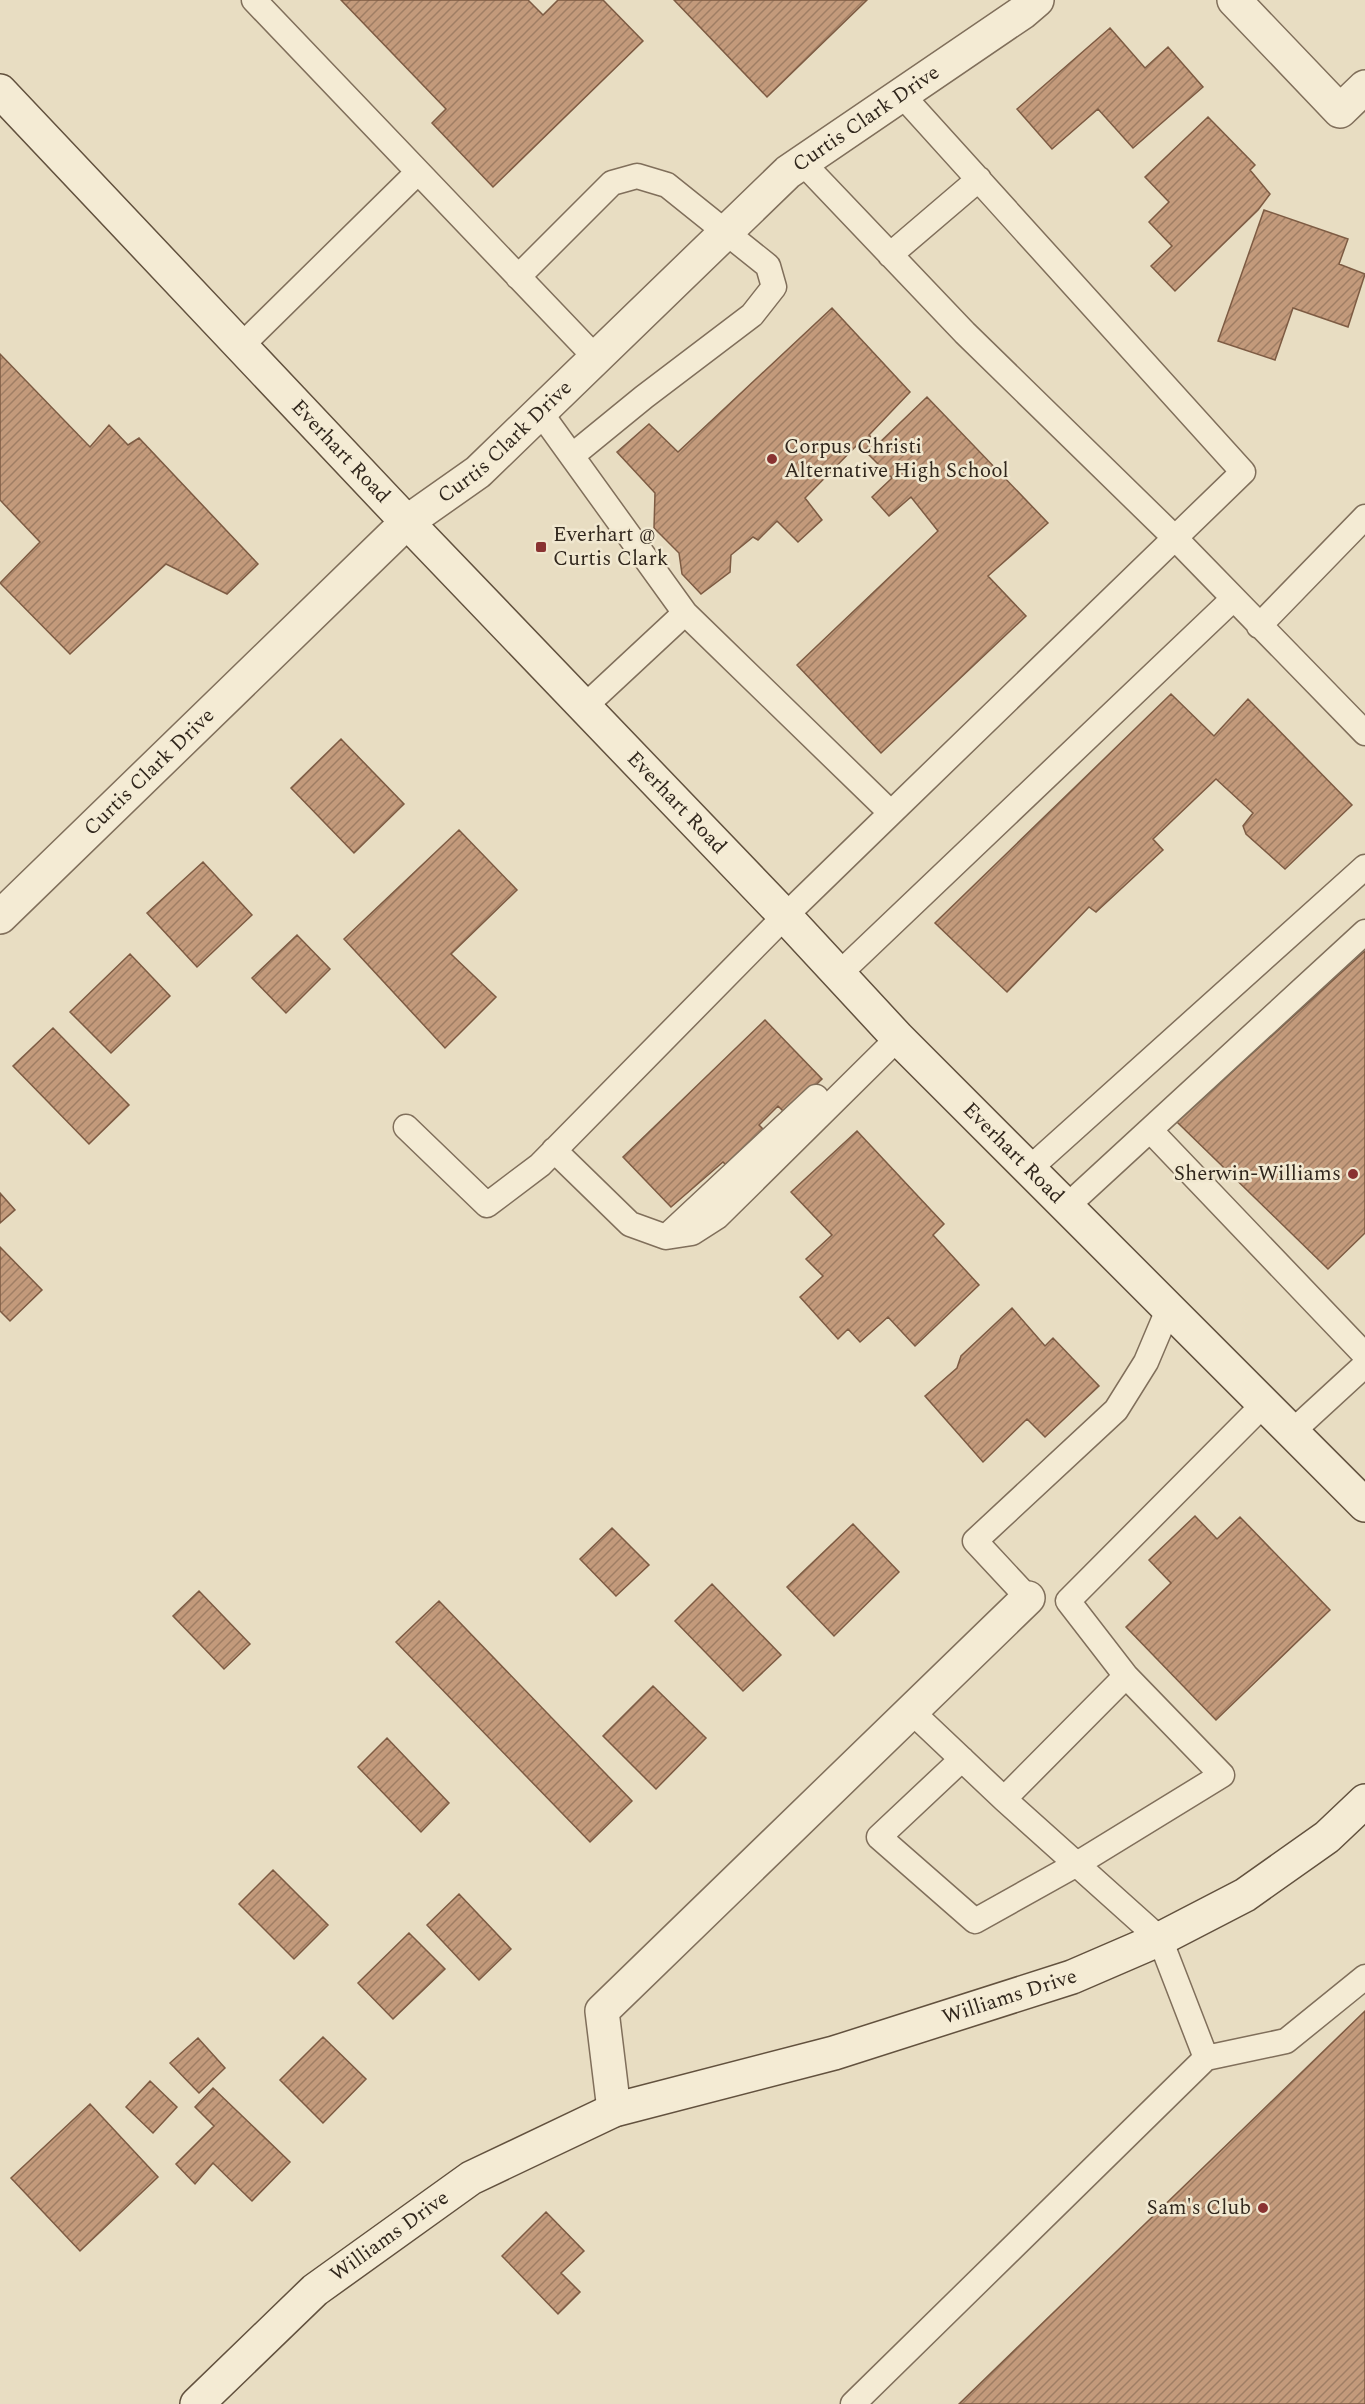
<svg xmlns="http://www.w3.org/2000/svg" width="1365" height="2404" viewBox="0 0 1365 2404" font-family="Spectral,serif">
  <defs>
    <pattern id="building-hatch" width="6" height="6" patternUnits="userSpaceOnUse" patternTransform="scale(1.5)"><rect width="6" height="6" fill="#c39a7b"/><path d="M-1 1l2-2M0 6l6-6M5 7l2-2" fill="none" stroke="#9f7e64"/></pattern>
  </defs>
  <rect width="100%" height="100%" fill="#e8ddc2"/>
  <path fill="url(#building-hatch)" stroke="#7d5b43" stroke-width="1.5" d="M341 0H528L543 15 558 0H603L643 41 493 187 432 123 446 109Z
    M674 0H867L767 97Z
    M1110 28 1145 68 1168 47 1203 87 1133 148 1098 109 1052 149 1017 109Z
    M1208 117 1255 165 1250 170 1270 194 1258 210 1175 291 1151 266 1172 246 1149 222 1169 202 1145 177Z
    M1264 210 1348 239 1339 264 1365 274 1348 327 1293 308 1275 360 1218 341Z
    M832 308 910 392 869 435 878 444 927 397 1048 523 988 576 1026 616 881 753 797 665 938 531 911 497 889 516 872 497 892 478 858 444 805 498 822 520 798 542 777 521 758 540 753 537 731 555 730 572 701 594 682 574 679 553 654 528 655 493 617 452 649 424 678 452Z
    M0 354 90 447 109 425 128 445 139 438 258 564 227 594 166 564 70 654 0 583 40 542 0 500Z
    M1171 694 1214 736 1248 699 1352 805 1285 869 1246 834 1243 826 1253 813 1216 779 1153 839 1163 850 1096 912 1089 907 1007 992 935 923Z
    M341 739 404 804 354 853 291 788Z
    M459 830 517 890 451 954 496 997 445 1048 344 939Z
    M203 862 252 915 197 967 147 913Z
    M297 935 330 969 286 1013 252 978Z
    M1365 951V1233L1328 1269 1177 1122Z
    M130 954 170 996 111 1053 70 1012Z
    M765 1020 822 1079 786 1114 778 1106 759 1125 767 1133 730 1169 723 1162 671 1207 623 1157Z
    M53 1028 129 1105 89 1144 13 1066Z
    M857 1131 944 1224 933 1235 979 1285 915 1346 888 1317 860 1342 848 1329 838 1339 800 1297 823 1276 806 1259 832 1235 791 1192Z
    M0 1193 15 1210 0 1223Z
    M0 1247 42 1290 10 1321 0 1311Z
    M1012 1308 1045 1346 1053 1338 1099 1386 1045 1437 1027 1419 983 1462 925 1396 957 1368 961 1356Z
    M1195 1516 1217 1539 1240 1517 1330 1610 1216 1720 1126 1627 1171 1583 1149 1560Z
    M853 1524 899 1572 834 1636 787 1587Z
    M612 1528 649 1565 616 1596 580 1559Z
    M712 1584 781 1655 743 1691 675 1621Z
    M199 1591 250 1644 224 1669 173 1616Z
    M439 1601 632 1801 590 1842 396 1642Z
    M653 1686 706 1738 656 1789 603 1736Z
    M387 1738 449 1803 421 1832 358 1767Z
    M273 1870 328 1925 294 1959 239 1904Z
    M459 1894 511 1949 479 1980 427 1925Z
    M409 1933 445 1969 393 2019 358 1983Z
    M1365 2011V2404H959Z
    M323 2037 366 2079 323 2123 280 2080Z
    M198 2038 225 2068 199 2093 170 2063Z
    M150 2081 177 2107 153 2133 126 2107Z
    M213 2088 290 2162 252 2201 213 2163 195 2184 176 2164 214 2126 195 2107Z
    M90 2104 158 2177 80 2251 11 2178Z
    M546 2212 584 2251 561 2273 580 2292 558 2314 502 2256Z"/>
  <g fill="none" stroke-linecap="round" stroke-linejoin="round">
    <defs>
      <path id="lane" d="M254 0 596 358
        M802 162 965 333 1175 538 1365 733
        M890 255 979 179
        M518 277 612 183 637 176 667 185 768 266 774 287 752 315 644 397 573 455
        M241 346 418 172
        M1259 626 1365 517
        M584 707 685 613
        M891 813 1243 472 902 95
        M839 974 1233 599
        M406 1127 487 1205 540 1165 785 916 891 813 685 613 540 412
        M1150 1130 1365 1355
        M554 1150 630 1224 666 1237 692 1233 717 1217 898 1038
        M1028 1170 1365 867
        M1065 1208 1365 932
        M668 1235 816 1097
        M1292 1432 1365 1365
        M1028 1598 975 1541 1116 1410 1146 1362 1168 1310
        M911 1711 1004 1799
        M962 1759 879 1837 975 1921 1077 1864 1222 1775 1126 1676
        M1206 2058 1160 1939 1004 1799 1126 1676 1068 1601 1264 1404
        M853 2404 1206 2058 1286 2041 1365 1977"/>
      <g id="street">
        <path d="M1234 0 1340 111 1365 87"/>
        <path id="s1" d="M0 917 407 522 478 472 788 172 1023 12 1037 0"/>
        <path d="M614 2110 602 2011 1028 1598"/>
      </g>
      <g id="secondary">
        <path id="s2" d="M0 91 407 522 785 916 898 1038 1365 1505"/>
        <path id="s3" d="M197 2404 315 2290 471 2178 614 2110 834 2053 1072 1977 1160 1939 1245 1895 1327 1837 1365 1801"/>
      </g>
    </defs>
    <use href="#lane" stroke="#806f5b" stroke-width="27"/>
    <use href="#street" stroke="#806f5b" stroke-width="36"/>
    <use href="#secondary" stroke="#62513e" stroke-width="36"/>
    <use href="#lane" stroke="#f4ebd4" stroke-width="24"/>
    <use href="#street" stroke="#f4ebd4" stroke-width="33"/>
    <use href="#secondary" stroke="#f4ebd4" stroke-width="33"/>
  </g>
  <g fill="#893231" stroke="#f1e8d0" stroke-width="2">
    <circle cx="772" cy="459" r="6"/>
    <rect x="535" y="541" width="12" height="12" rx="3"/>
    <circle cx="1353" cy="1174" r="6"/>
    <circle cx="1263" cy="2208" r="6"/>
  </g>
  <g text-anchor="middle" dominant-baseline="central" stroke-width="5" stroke-linejoin="round" paint-order="stroke">
    <g font-size="21" fill="#31271d" stroke="#f1e8d0">
      <text stroke="none"><textPath href="#s1" startOffset="1180">Curtis Clark Drive</textPath></text>
      <text stroke="none"><textPath href="#s1" startOffset="694">Curtis Clark Drive</textPath></text>
      <text stroke="none"><textPath href="#s2" startOffset="496">Everhart Road</textPath></text>
      <text stroke="none"><textPath href="#s1" startOffset="208">Curtis Clark Drive</textPath></text>
      <text stroke="none"><textPath href="#s2" startOffset="982">Everhart Road</textPath></text>
      <text stroke="none"><textPath href="#s2" startOffset="1468">Everhart Road</textPath></text>
      <text stroke="none"><textPath href="#s3" startOffset="926">Williams Drive</textPath></text>
      <text stroke="none"><textPath href="#s3" startOffset="256">Williams Drive</textPath></text>
    </g>
    <g font-size="21" fill="#31271d" stroke="#f1e8d0" text-anchor="start">
      <text x="784" y="447">Corpus Christi<tspan x="784" dy="24">Alternative High School</tspan></text>
      <text x="553" y="535">Everhart @<tspan x="553" dy="24">Curtis Clark</tspan></text>
      <text x="1341" y="1174" text-anchor="end">Sherwin-Williams</text>
      <text x="1251" y="2208" text-anchor="end">Sam's Club</text>
    </g>
  </g>
</svg>
